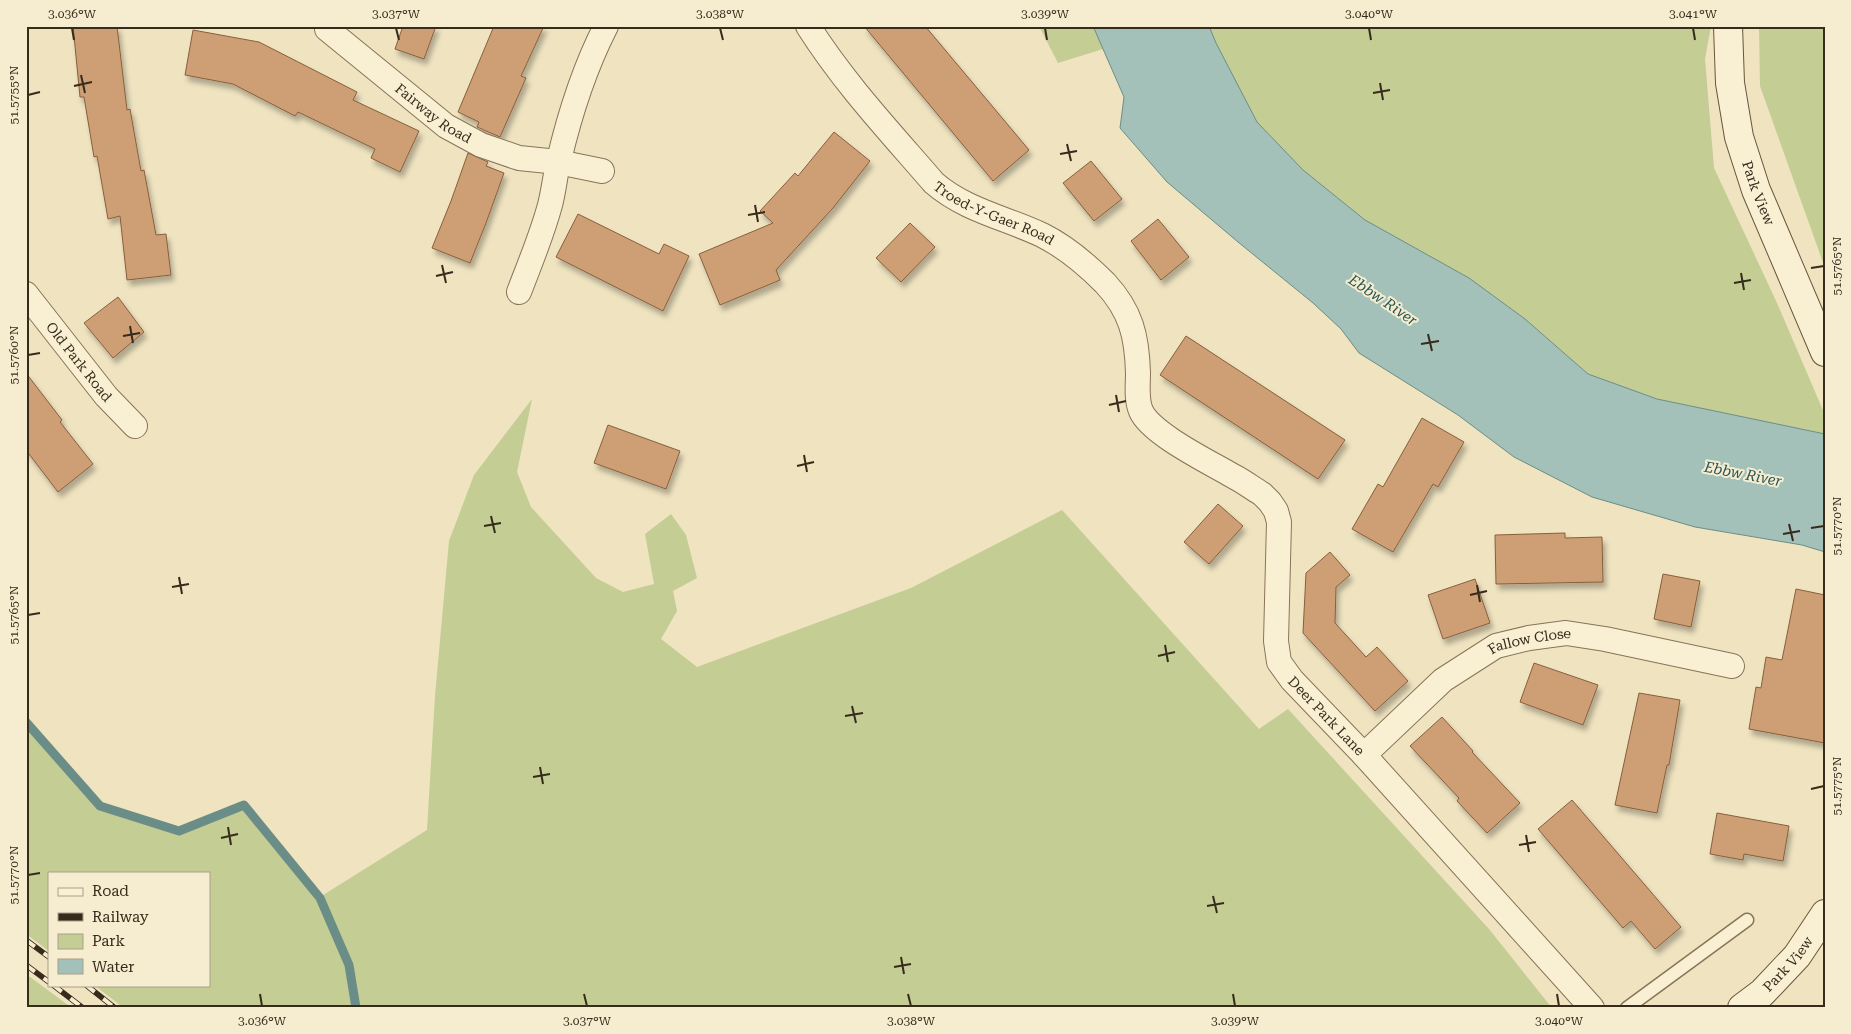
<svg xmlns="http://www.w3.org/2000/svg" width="1851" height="1034" viewBox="0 0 1851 1034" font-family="'Roboto Serif',serif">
  <defs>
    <filter id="shadow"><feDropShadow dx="3" dy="5.5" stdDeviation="2.5" flood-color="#0004"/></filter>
  </defs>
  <rect width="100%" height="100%" fill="#efe3c0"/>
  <path fill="#c3cd94" d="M1039 26H1093L1103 49 1058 63Z
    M1209 26H1711L1705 59 1714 168 1777 303 1825 415V434L1657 399 1588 374 1525 319 1469 278 1365 220 1303 170 1257 122 1216 43Z
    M1759 26H1825V268L1760 86Z
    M532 399 517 472 531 507 596 578 623 592 654 584 645 534 671 514 686 535 697 578 673 591 677 611 661 639 697 667 911 588 1062 510 1259 729 1288 709 1489 929 1552 1008H124L94 985H209V873H49V951L26 934V728L100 806 179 831 244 805 320 897 427 830 435 696 449 541 474 475Z
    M26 974 72 1008H26Z"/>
  <path fill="#a3c0b9" stroke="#6a8e87" d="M1093 26H1209L1216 43 1257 122 1303 170 1365 220 1469 278 1525 319 1588 374 1657 399 1825 434V552L1802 545 1695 527 1592 497 1514 457 1458 415 1359 353 1341 329 1313 303 1238 242 1167 182 1120 128 1124 97Z"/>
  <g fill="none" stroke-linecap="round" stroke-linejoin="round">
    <path stroke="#6a8e87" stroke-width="9" d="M26 722 100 806 179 831 244 805 320 898 349 965 356 1008"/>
  </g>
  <path fill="#ce9f75" stroke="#875f3d" filter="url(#shadow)" d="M73 26H117L127 110 130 109 141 171 144 170 156 235 166 234 171 275 127 280 120 216 108 219 97 156 94 157 84 97H80Z
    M403 26H436L424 59 395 49Z
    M494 26H544L521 76 526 78 500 137 477 127 479 122 458 112Z
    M864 26H925L1029 150 993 181Z
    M193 30 259 42 357 92 353 100 419 131 400 172 371 158 375 149 298 112 295 116 233 84 185 75Z
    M834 132 870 161 833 208 776 270 780 280 720 305 699 254 773 223 760 211 795 173 798 176Z
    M468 153 488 162 486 166 504 173 486 223 470 263 432 248 451 201Z
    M1091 161 1122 199 1094 221 1063 183Z
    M578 214 659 254 664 244 689 256 663 311 556 257Z
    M1158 219 1189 257 1161 280 1131 241Z
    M910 223 935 247 901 282 876 258Z
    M118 297 144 332 113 358 84 323Z
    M1186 336 1345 440 1318 479 1160 375Z
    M26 373 62 420 60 422 93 464 58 492 26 450Z
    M1422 418 1464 442 1438 487 1433 484 1393 552 1352 529 1378 484 1383 487Z
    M608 425 680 451 666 489 594 463Z
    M1218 504 1243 526 1209 564 1184 542Z
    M1565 533V538L1602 537 1603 582 1496 584 1495 535Z
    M1330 552 1350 575 1336 587 1335 623 1366 657 1377 647 1408 681 1375 711 1303 633 1306 573Z
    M1663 574 1700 581 1691 627 1654 619Z
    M1475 579 1490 623 1443 639 1428 595Z
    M1796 589 1825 595V743L1749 729 1756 687 1761 688 1766 657 1782 660Z
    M1534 663 1598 685 1583 725 1520 702Z
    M1639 693 1680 700 1669 765H1667L1657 813 1615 805Z
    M1442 717 1473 751 1472 752 1520 803 1487 833 1457 801 1459 798 1410 746Z
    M1572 800 1681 927 1655 949 1631 921 1623 928 1538 829Z
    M1717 813 1789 826 1783 861 1744 854 1743 860 1710 854Z"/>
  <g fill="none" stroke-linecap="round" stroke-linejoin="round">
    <defs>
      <path id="lane" d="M1627 1008 1747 920"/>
      <g id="street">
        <path id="s1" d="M808 26C844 83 890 132 934 183 965 210 1006 218 1042 235 1066 247 1087 265 1105 283 1131 311 1137 336 1138 373 1138 384 1136 400 1141 411 1151 434 1211 463 1233 476 1243 481 1252 488 1262 494L1270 502 1276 511 1279 522 1276 641 1279 662 1292 680 1364 755 1592 1008"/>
        <path id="s2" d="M327 29 446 126 481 145 519 158 558 162 602 171"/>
        <path d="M519 292C530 263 542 235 550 205 554 190 555 175 559 160 570 113 584 69 606 26"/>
        <path id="s3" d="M26 294 106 396 135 426"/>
        <path id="s4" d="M1364 755 1443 680 1496 646 1529 638 1566 633 1605 639 1732 666"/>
      </g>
      <g id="secondary">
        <path id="s5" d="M1728 26 1730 83 1739 137 1756 190 1825 352"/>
        <path id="s6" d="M1742 1008 1762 993 1797 956 1825 914"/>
      </g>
    </defs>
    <use href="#lane" stroke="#887458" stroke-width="15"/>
    <use href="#street" stroke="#887458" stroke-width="26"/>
    <use href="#secondary" stroke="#69553b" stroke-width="30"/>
    <use href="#lane" stroke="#f9f0d3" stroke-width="12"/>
    <use href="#street" stroke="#f9f0d3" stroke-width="24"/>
    <use href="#secondary" stroke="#f9f0d3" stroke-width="28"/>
    <defs>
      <path id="rail" d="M26 940 49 957
        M26 965 49 982
        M53 985 83 1008
        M86 985 115 1008"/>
    </defs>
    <use href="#rail" stroke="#372b1c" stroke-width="5.5"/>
    <use href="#rail" stroke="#f6edd0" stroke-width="4" stroke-dasharray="11" stroke-linecap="butt"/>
  </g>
  <path fill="none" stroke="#372b1c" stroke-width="2" d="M72 28 74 40M396 28 399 40M720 28 723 40M1045 28 1047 40M1369 28 1371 40M1693 28 1695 40M81 75 85 93M1380 83 1383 100M74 86 92 82M1373 93 1390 90M28 95 40 92M1067 144 1071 161M1060 154 1077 151M755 205 758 222M748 215 765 212M442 265 446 283M1811 268 1824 266M1741 273 1744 290M436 276 453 272M1734 283 1751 280M130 326 133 343M1428 334 1432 351M123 336 140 333M1421 344 1439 341M28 355 40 353M1116 395 1119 412M1109 405 1126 401M804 455 807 472M797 466 814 462M491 516 495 533M1789 524 1793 541M484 526 501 523M1811 528 1824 526M1783 534 1800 531M179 577 182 594M1477 585 1480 602M172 587 189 584M1470 595 1487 591M28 615 40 613M1165 645 1168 662M1158 656 1175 652M852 706 856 723M845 716 863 713M540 767 543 784M533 777 550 774M1811 789 1824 786M228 827 231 845M1526 835 1529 852M221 838 238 834M1519 845 1536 842M28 875 40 873M1213 896 1217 913M1207 906 1224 903M901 957 904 974M894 967 911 964M260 994 262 1006M584 994 587 1006M908 994 911 1006M1233 994 1235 1006M1557 994 1559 1006"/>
  <g text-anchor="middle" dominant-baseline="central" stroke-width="4" stroke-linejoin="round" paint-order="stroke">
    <g font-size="14" fill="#372b1c" stroke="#f6edd0">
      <text stroke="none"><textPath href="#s2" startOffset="136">Fairway Road</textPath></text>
      <text stroke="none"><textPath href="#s5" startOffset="171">Park View</textPath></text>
      <text stroke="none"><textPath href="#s1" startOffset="269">Troed-Y-Gaer Road</textPath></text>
      <text stroke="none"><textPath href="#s3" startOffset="86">Old Park Road</textPath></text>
      <text stroke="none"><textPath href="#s4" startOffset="206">Fallow Close</textPath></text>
      <text stroke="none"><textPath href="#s1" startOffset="932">Deer Park Lane</textPath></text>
      <text stroke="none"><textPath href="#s6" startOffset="64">Park View</textPath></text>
    </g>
    <g font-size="15" font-style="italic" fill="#2b5757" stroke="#f6edd0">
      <text transform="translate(1383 300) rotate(34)">Ebbw River</text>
      <text transform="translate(1743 474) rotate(11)">Ebbw River</text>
    </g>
  </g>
  <rect width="1851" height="1034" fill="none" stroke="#f6edd0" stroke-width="55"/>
  <rect x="48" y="872" width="162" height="115" fill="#f6edd0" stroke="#aa9f88"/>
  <rect x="58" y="888" width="25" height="8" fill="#f9f0d3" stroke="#aa9f88"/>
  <text x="92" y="896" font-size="15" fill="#372b1c">Road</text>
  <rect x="58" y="913" width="25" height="8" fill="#372b1c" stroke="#aa9f88"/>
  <text x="92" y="922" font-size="15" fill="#372b1c">Railway</text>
  <rect x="58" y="934" width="25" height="15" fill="#c3cd94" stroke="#aa9f88"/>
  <text x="92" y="946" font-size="15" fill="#372b1c">Park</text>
  <rect x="58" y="959" width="25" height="15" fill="#a3c0b9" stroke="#aa9f88"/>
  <text x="92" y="972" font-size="15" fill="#372b1c">Water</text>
  <rect x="28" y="28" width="1796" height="978" fill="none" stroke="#372b1c" stroke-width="2"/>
  <g font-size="12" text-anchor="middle" fill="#372b1c">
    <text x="72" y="18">3.036°W</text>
    <text x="396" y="18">3.037°W</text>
    <text x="720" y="18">3.038°W</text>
    <text x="1045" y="18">3.039°W</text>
    <text x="1369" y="18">3.040°W</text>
    <text x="1693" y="18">3.041°W</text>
    <text transform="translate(14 95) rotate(-90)" y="4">51.5755°N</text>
    <text transform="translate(1837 266) rotate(-90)" y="4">51.5765°N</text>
    <text transform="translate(14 355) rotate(-90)" y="4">51.5760°N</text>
    <text transform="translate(1837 526) rotate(-90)" y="4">51.5770°N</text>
    <text transform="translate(14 615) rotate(-90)" y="4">51.5765°N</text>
    <text transform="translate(1837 786) rotate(-90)" y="4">51.5775°N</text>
    <text transform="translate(14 875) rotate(-90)" y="4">51.5770°N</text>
    <text x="262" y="1025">3.036°W</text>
    <text x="587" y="1025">3.037°W</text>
    <text x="911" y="1025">3.038°W</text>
    <text x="1235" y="1025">3.039°W</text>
    <text x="1559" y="1025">3.040°W</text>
  </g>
</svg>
